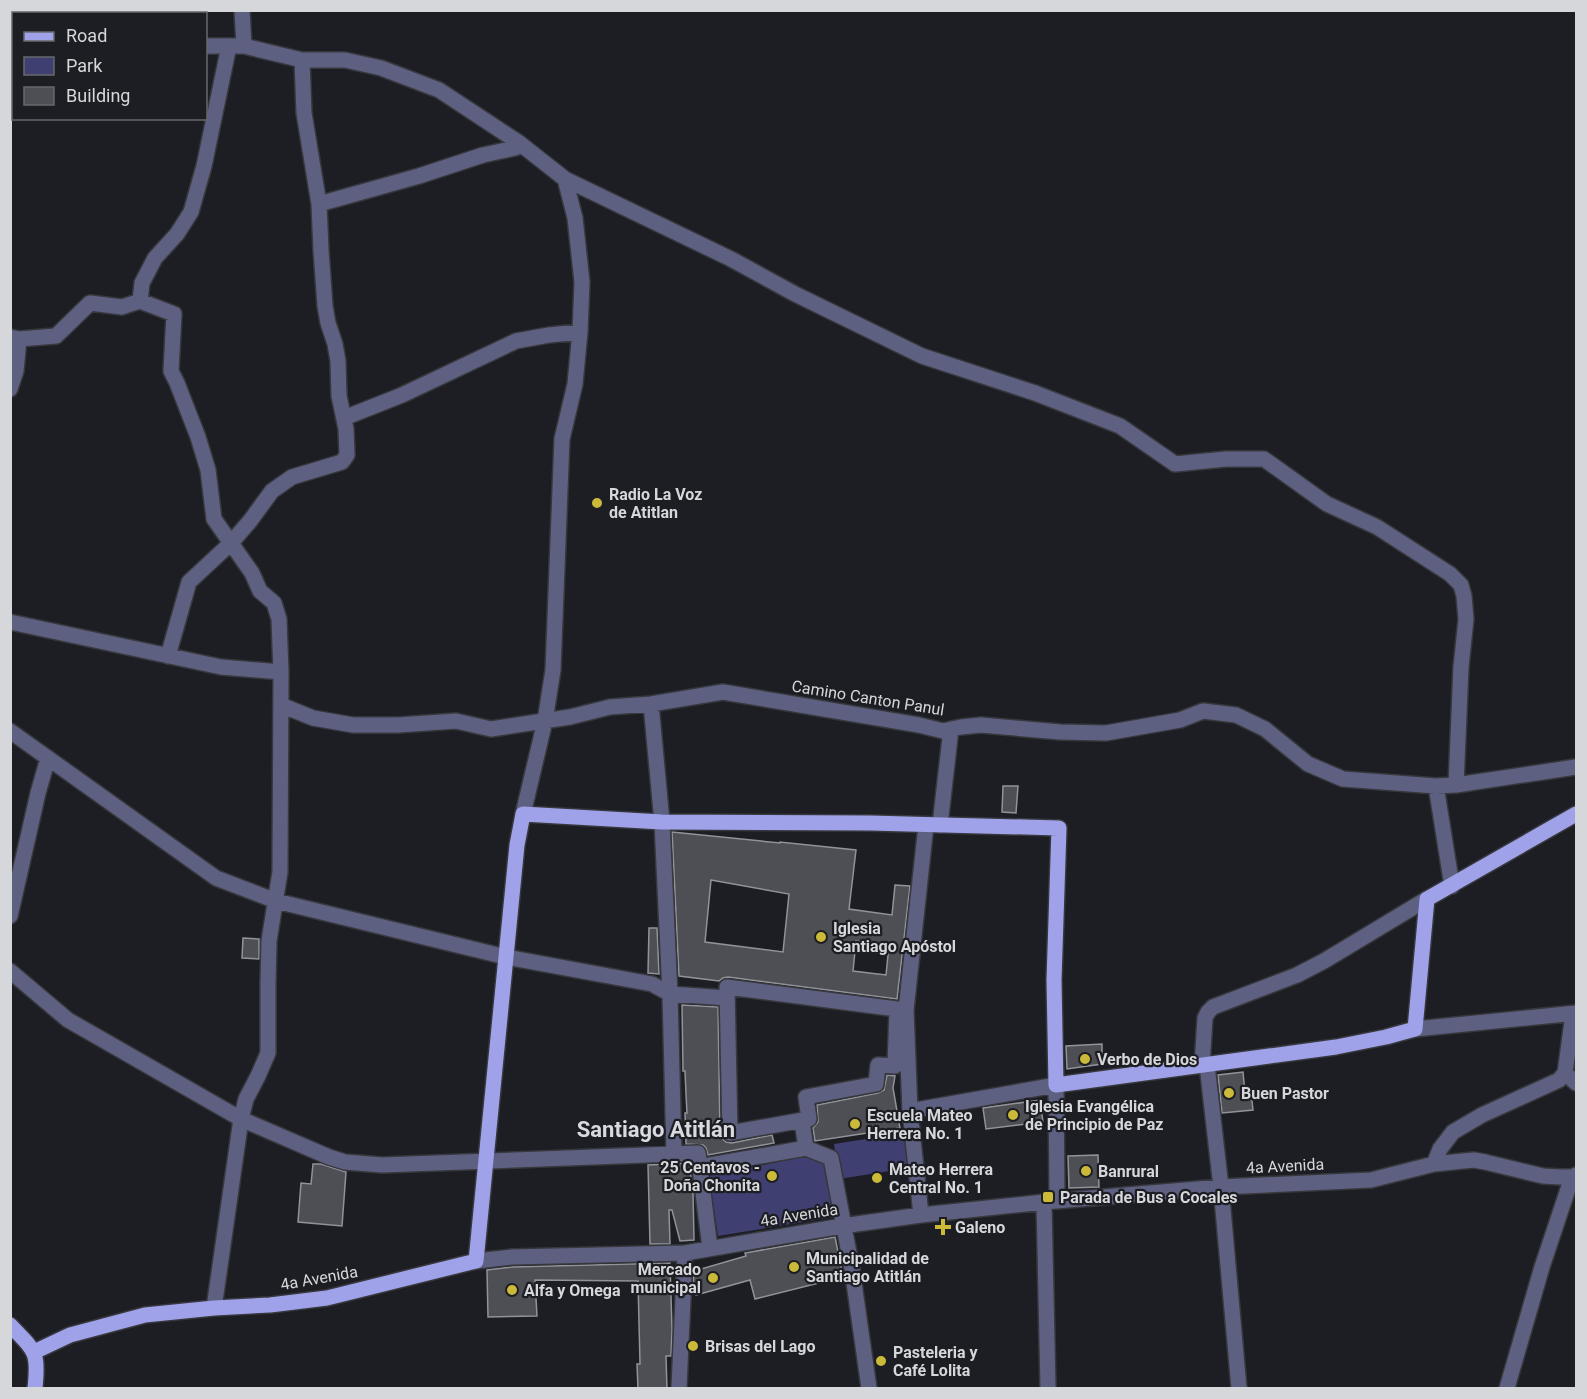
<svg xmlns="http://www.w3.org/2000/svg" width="1587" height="1399" viewBox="0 0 1587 1399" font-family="Roboto,sans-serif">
  <rect width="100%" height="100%" fill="#1d1e23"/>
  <path fill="#3f3f71" d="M904 1133 909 1168 839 1179 834 1144Z
    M812 1155 825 1164 835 1217 718 1236 709 1176Z"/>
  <path fill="#4e4f55" stroke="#92929a" stroke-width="1.5" fill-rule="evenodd" d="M1003 786H1018L1016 813 1002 812Z
    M672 832 780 843V842L856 850 849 909 892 915 895 885 910 886 897 999 728 977 723 978 719 981 679 976ZM711 880 789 894 783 952 705 942ZM856 941 889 945 886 975 853 971Z
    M649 928H657L659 974 648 973Z
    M243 938 259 939V959L242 958Z
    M682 1005 718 1007 720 1133 722 1138 726 1142 732 1143 772 1135 774 1143 708 1155 706 1148 703 1145 686 1144 685 1113H687L686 1094 685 1071H683Z
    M1102 1044V1064L1067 1069 1066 1046Z
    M1243 1072 1245 1093 1251 1092 1253 1110 1222 1113 1218 1075Z
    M887 1075 895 1076 893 1088 900 1128 815 1141 813 1128 818 1122 817 1105 878 1093 884 1090Z
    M1040 1100 1043 1122 986 1129 983 1108Z
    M1098 1155 1099 1187 1069 1188 1068 1156Z
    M689 1163 693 1192 694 1240 680 1241 672 1210H669L670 1244H650L648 1165Z
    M313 1164H321L346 1172 342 1226 298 1222 301 1183 311 1184Z
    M835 1237 843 1277 755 1299 750 1280 696 1295 693 1286 694 1271 746 1256 745 1253Z
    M670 1263 672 1330 671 1356H666L667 1389H638L637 1364H640L638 1281 535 1280 537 1316 488 1317 487 1270 513 1267Z"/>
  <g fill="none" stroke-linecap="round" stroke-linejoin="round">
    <defs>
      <path id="minor" d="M242 10 244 46
        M206 46H244L302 60H345L381 68 439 90 518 142 565 179 731 259 795 294 922 356 1035 393 1120 426 1175 464 1226 459H1264L1327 504 1377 527 1450 574 1461 585 1464 596 1466 619 1461 667 1456 785
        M10 47H14
        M319 204 419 176 483 155 515 148 518 142
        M140 301 142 283 155 258 177 234 191 212 204 166 229 46
        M10 337 19 339 56 336 90 303 122 307 140 301 174 314 171 371 177 383 198 437 208 470 214 519 252 573 260 591 274 603 279 619 281 672 280 872 269 941 268 983V1053L258 1076 246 1099 241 1119 214 1308
        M10 389 16 371 19 339
        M344 418 402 395 516 341 549 335 580 332
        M10 622 221 667 281 672
        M168 656 189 582 231 543 250 521 272 491 292 477 342 462 347 455 346 429 339 396 338 361 335 344 328 323 325 306 321 250 319 204 304 113 302 60
        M651 704 662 822 670 994 674 1153
        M281 705 313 718 353 725H398L456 721 491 729 570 717 610 707 651 704 723 692 919 725 943 731 961 727 981 725 1060 732 1106 733 1180 720 1203 711 1236 715 1265 729 1308 764 1343 779 1436 786 1456 785 1576 767
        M10 731 216 878 276 901 506 957 652 984 670 994 727 998
        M1436 786 1452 886
        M523 814 545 721 553 670 562 439 575 384 580 332 582 282 575 218 565 179
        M940 825 951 729
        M10 916 38 793 48 758
        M10 971 68 1020 241 1119 329 1157 345 1162 382 1165 698 1153 710 1248
        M727 987 897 1009 895 1066 878 1065 876 1084 806 1097 809 1119 730 1133Z
        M1415 1029 1576 1013
        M1207 1065 1221 1187 1239 1388
        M1202 1066 1205 1018 1208 1012 1213 1007 1297 975 1324 961 1427 899
        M1565 1073 1576 1083
        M910 1111 1056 1085 1057 1200
        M802 1121 806 1148 831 1158 852 1269 869 1388
        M1434 1164 1440 1149 1453 1132 1482 1115 1559 1080 1565 1073 1573 1014
        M699 1167 806 1148
        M1044 1202 1048 1388
        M921 1215 910 1111 906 1010 926 825
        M476 1261 512 1257 685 1253 842 1226 921 1215 1044 1202 1221 1187 1371 1180 1434 1164 1463 1161 1474 1160 1485 1162 1543 1176 1560 1177H1572L1576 1175
        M679 1388 685 1253
        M1507 1388 1542 1267 1572 1177"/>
      <path id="major" d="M10 1325C35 1351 39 1351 35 1388
        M34 1352 70 1335 145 1315 214 1308 270 1305 327 1298 476 1261 517 845 523 814 662 822 870 823 1059 828 1054 980 1056 1085 1336 1047 1386 1037 1415 1029 1427 899 1576 814"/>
    </defs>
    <use href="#minor" stroke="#37383d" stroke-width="18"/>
    <use href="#major" stroke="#37383d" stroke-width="18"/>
    <use href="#minor" stroke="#5e6081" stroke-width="15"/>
    <use href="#major" stroke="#9fa2e8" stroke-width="15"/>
  </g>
  <g fill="#cbba39" stroke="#1d1e23" stroke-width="2">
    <circle cx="597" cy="503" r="6"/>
    <circle cx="821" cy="937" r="6"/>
    <circle cx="1085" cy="1059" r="6"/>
    <circle cx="1229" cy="1093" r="6"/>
    <circle cx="1013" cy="1115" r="6"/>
    <circle cx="855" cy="1124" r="6"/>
    <circle cx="1086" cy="1171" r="6"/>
    <circle cx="772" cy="1176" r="6"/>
    <circle cx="877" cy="1178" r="6"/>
    <rect x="1042" y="1191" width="12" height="12" rx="3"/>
    <path d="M940 1218h6v6h6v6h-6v6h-6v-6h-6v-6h6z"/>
    <circle cx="794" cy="1267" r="6"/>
    <circle cx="713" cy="1278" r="6"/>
    <circle cx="512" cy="1290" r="6"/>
    <circle cx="693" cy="1346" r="6"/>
    <circle cx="881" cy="1361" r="6"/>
  </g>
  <g text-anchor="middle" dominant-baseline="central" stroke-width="4.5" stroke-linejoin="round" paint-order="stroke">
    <g font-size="16" font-weight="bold" fill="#d6d7da" stroke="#1d1e23" text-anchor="start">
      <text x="609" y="494">Radio La Voz<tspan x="609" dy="18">de Atitlan</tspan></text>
      <text x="833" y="928">Iglesia<tspan x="833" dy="18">Santiago Apóstol</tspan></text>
      <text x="1097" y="1059">Verbo de Dios</text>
      <text x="1241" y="1093">Buen Pastor</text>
      <text x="1025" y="1106">Iglesia Evangélica<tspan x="1025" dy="18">de Principio de Paz</tspan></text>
      <text x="867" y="1115">Escuela Mateo<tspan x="867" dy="18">Herrera No. 1</tspan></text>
      <text x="760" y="1167" text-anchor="end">25 Centavos -<tspan x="760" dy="18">Doña Chonita</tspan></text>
      <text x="889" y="1169">Mateo Herrera<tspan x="889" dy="18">Central No. 1</tspan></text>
      <text x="1098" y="1171">Banrural</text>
      <text x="1060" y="1197">Parada de Bus a Cocales</text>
      <text x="955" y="1227">Galeno</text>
      <text x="806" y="1258">Municipalidad de<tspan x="806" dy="18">Santiago Atitlán</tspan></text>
      <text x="701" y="1269" text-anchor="end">Mercado<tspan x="701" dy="18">municipal</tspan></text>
      <text x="524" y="1290">Alfa y Omega</text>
      <text x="705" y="1346">Brisas del Lago</text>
      <text x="893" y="1352">Pasteleria y<tspan x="893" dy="18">Café Lolita</tspan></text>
    </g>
    <g font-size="16" fill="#d6d7da" stroke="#1d1e23">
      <text transform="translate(868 698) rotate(9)">Camino Canton Panul</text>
      <text transform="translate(1285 1166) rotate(-3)">4a Avenida</text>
      <text transform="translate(799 1215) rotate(-9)">4a Avenida</text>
      <text transform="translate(319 1278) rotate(-10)">4a Avenida</text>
    </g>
    <g font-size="22" font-weight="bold" fill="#d8d9e1" stroke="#1d1e23">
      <text x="656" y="1129">Santiago Atitlán</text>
    </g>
  </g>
  <rect width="1587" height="1399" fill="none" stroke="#d6d7da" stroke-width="24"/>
  <rect x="12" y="12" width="195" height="108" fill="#1d1e23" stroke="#67686c" stroke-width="1.5"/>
  <rect x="24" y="32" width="30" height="9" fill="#9fa2e8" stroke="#67686c" stroke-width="1.5"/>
  <text x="66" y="42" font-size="18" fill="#d6d7da">Road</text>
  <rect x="24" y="57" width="30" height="18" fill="#3f3f71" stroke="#67686c" stroke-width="1.5"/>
  <text x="66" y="72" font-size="18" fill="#d6d7da">Park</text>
  <rect x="24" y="87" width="30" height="18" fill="#4e4f55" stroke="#67686c" stroke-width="1.5"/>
  <text x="66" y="102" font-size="18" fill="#d6d7da">Building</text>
</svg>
